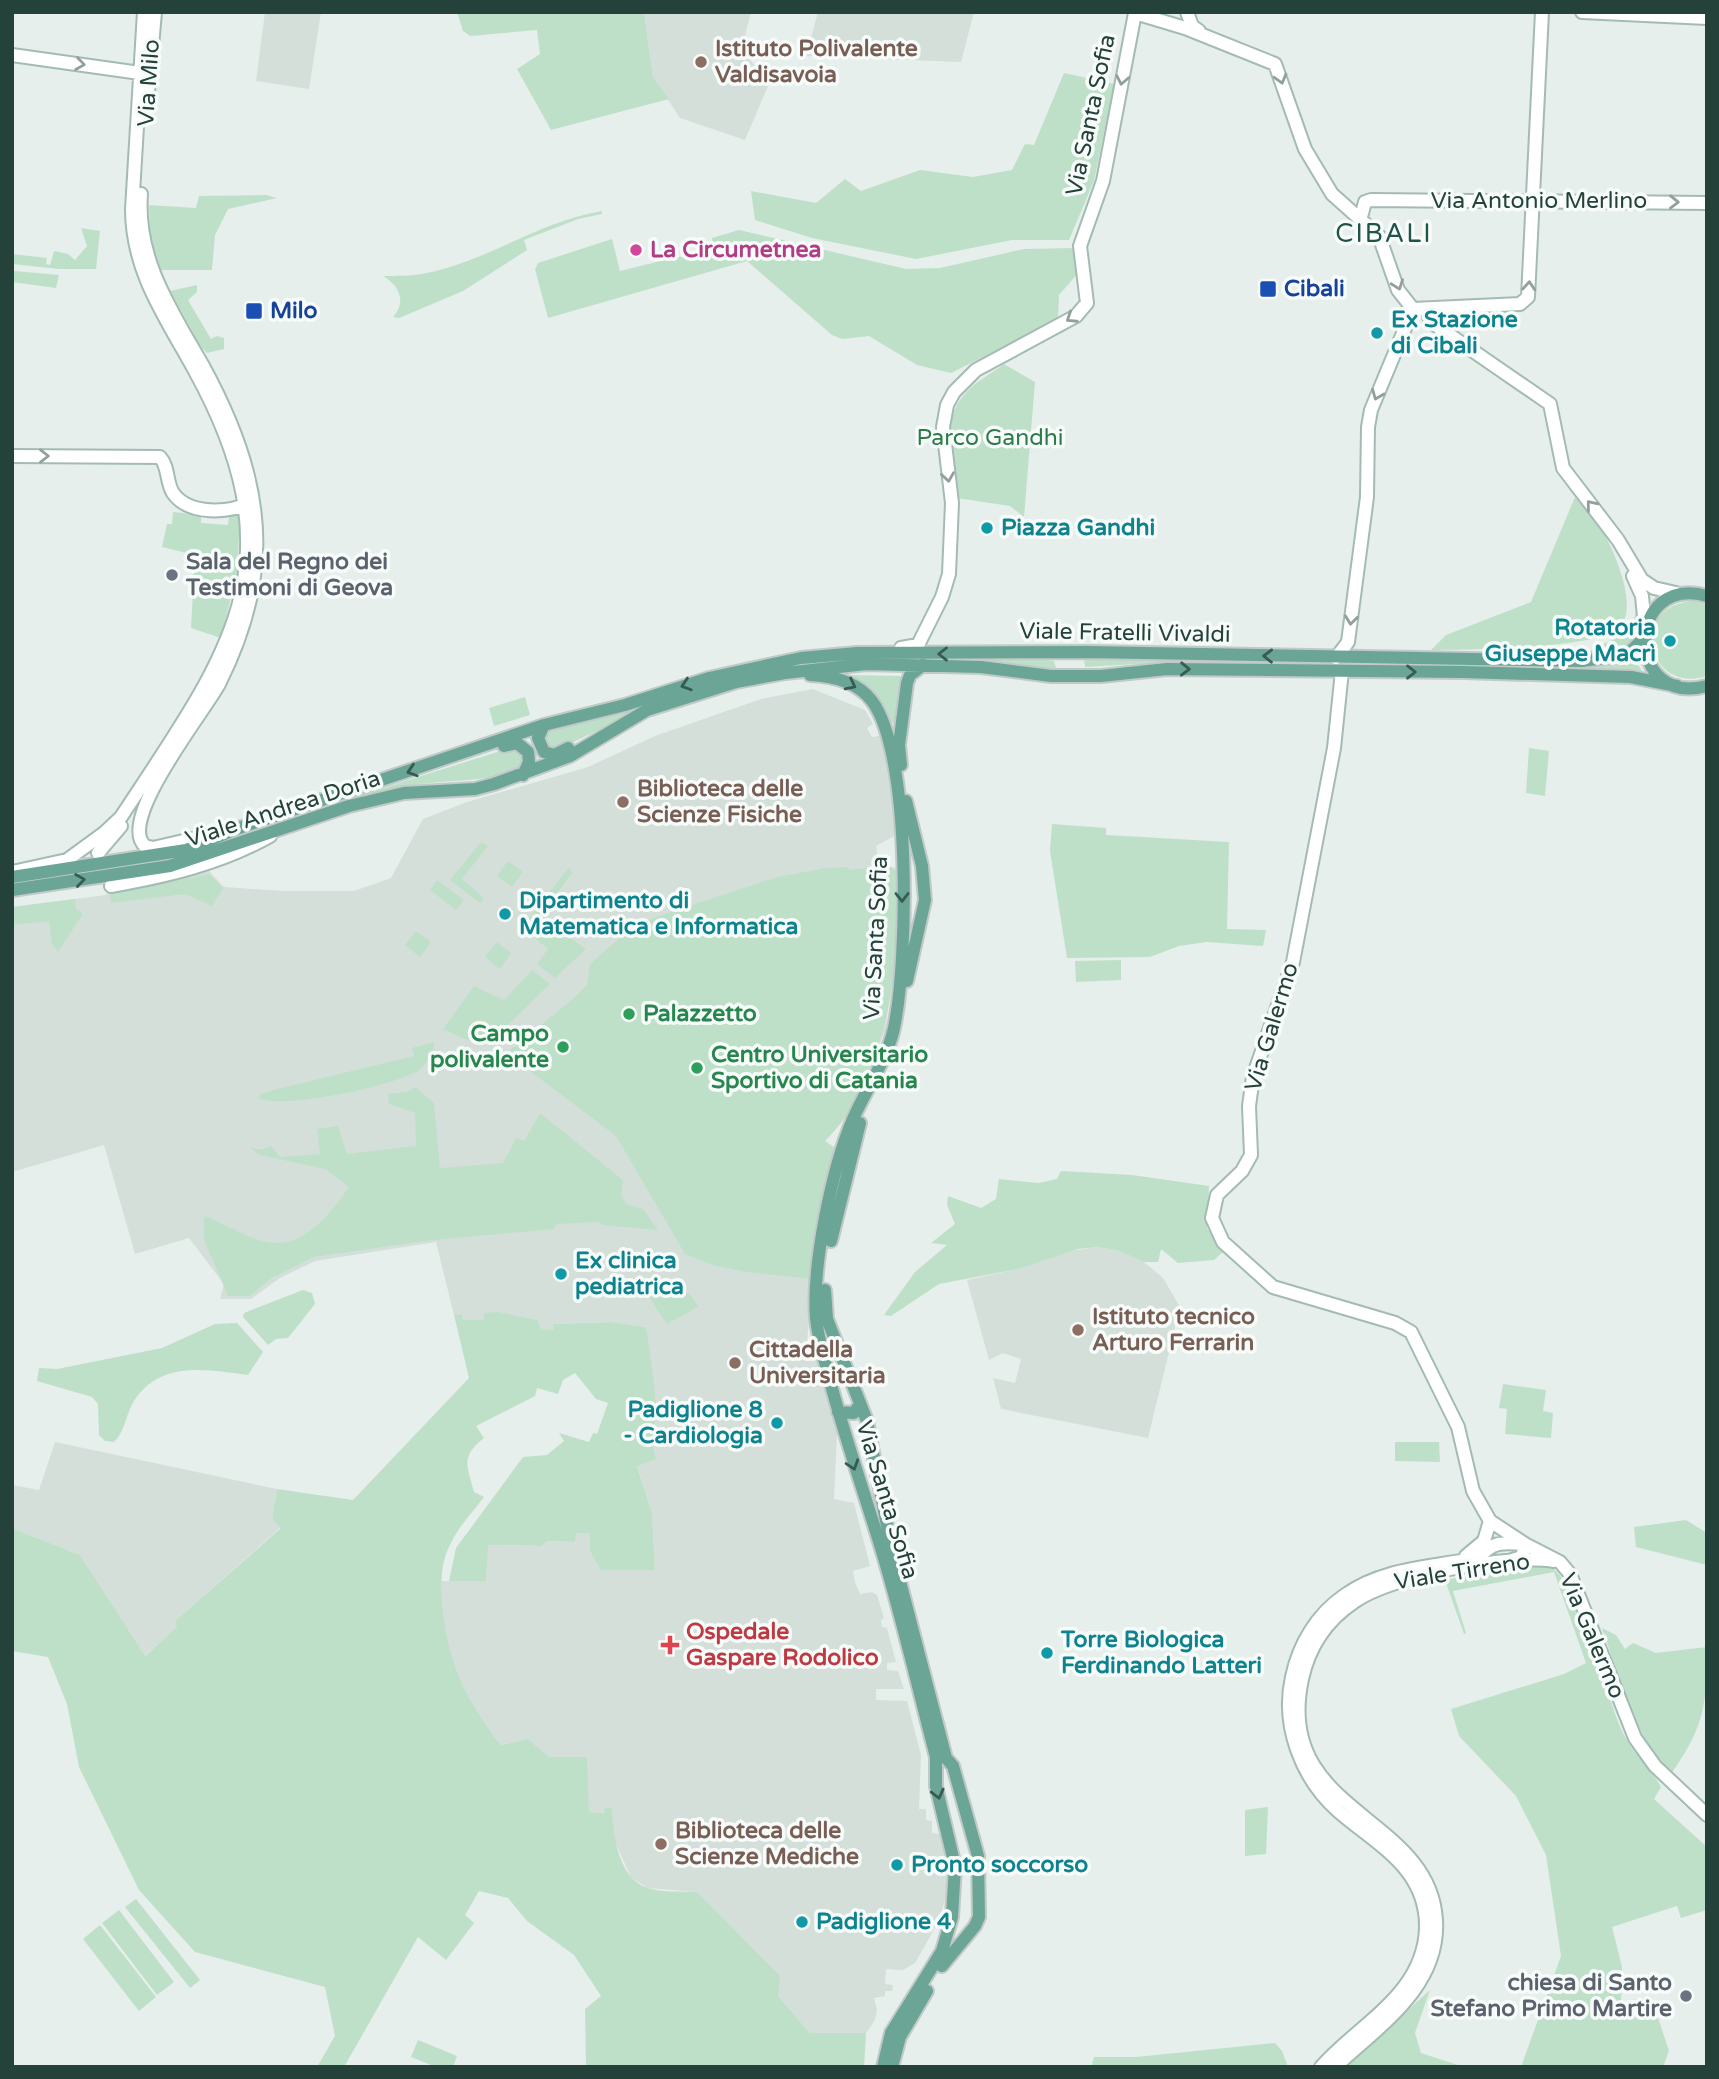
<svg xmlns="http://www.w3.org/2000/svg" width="1719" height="2079" viewBox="0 0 1719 2079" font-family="'Varela Round',sans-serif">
  <rect width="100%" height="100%" fill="#e6efeb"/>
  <path fill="#d4dfda" d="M265 12H321L309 89 256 81Z
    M644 12H751L742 47 768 86 745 140 680 118 653 77Z
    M818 12H974L961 62 806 56Z
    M813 689 865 710 873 724 867 728 872 737 880 736 883 740 896 835 876 846 879 866 895 868 896 952 885 1031 849 1114 825 1141 836 1148 813 1279 807 1342 812 1343 818 1356 837 1434 834 1499 854 1503 870 1566 853 1571 855 1582 860 1594 872 1592 877 1595 884 1618 881 1620 882 1627 887 1628 896 1662 887 1663V1670L898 1671 904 1689H876V1700L907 1701 921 1755 919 1809H926V1820L932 1821V1833L940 1834 947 1869 946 1895 939 1921 915 1963 903 1970 886 1969 885 1984 893 1985 892 1991H885V1996L874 1998 877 2010 875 2020 866 2033H810L778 1996V1982L697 1892 647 1888 631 1877 613 1838 612 1809 604 1813 589 1812 548 1757 528 1739 501 1745 475 1710 452 1664 444 1625 441 1581H486L487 1545 542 1546 547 1541 575 1542V1533H590L655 1570 652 1512 637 1465 653 1450 654 1434 646 1327 611 1322 554 1324V1330H541L484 1320H463L462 1314 454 1315 436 1242 315 1261 280 1278 251 1299H220L224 1284 189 1238 135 1254 104 1145 12 1172V907L106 895 108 892 171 880 207 869 224 887 284 891H354L391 878 423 819 467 802 588 767 655 736 761 699Z
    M1098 1247 1119 1251 1144 1262 1163 1278 1180 1307 1148 1438 1001 1409 993 1378 1015 1383 1021 1359 1003 1353 989 1360 967 1280 1018 1269 1056 1253Z
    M55 1442 277 1489 272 1519 281 1527 175 1621 178 1627 144 1656 80 1555 12 1528V1485L39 1490Z"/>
  <path fill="#bfe0c8" d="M457 12H644L653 77 669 99 551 130 517 69 540 54 537 30 470 36 463 31Z
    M1064 73 1114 84 1094 181 1069 240H1012L916 259 812 238 755 220 751 191 816 203 845 179 861 191 920 170 973 177 1012 170 1025 144 1034 145Z
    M266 195 277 198 228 209 215 235 212 270H159L150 237 149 205 196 208 199 196Z
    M602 211V214L578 219 524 240 527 250 463 291 399 318 393 317C407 302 399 285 383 276 397 276 413 276 427 273 487 261 540 221 602 211Z
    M81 228 100 231 96 269H59L12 264V254L47 258 46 264 50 265 54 251 68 254 75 260 87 246Z
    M739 230 906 269 940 268 1024 249 1075 248 1079 272 1059 295 1058 320 951 373 917 365 869 336 842 339 832 335 747 261 548 318 535 269 538 263 612 239 620 271 677 257 714 255 712 238Z
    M12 271H14L59 275 56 288 12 282Z
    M197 285V292L188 300 211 339 217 336 224 338V349L207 353 201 347 170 291Z
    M1004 364 1035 382 1024 517 1010 506 957 498C953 466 940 421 964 395 974 382 991 374 1004 364Z
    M1575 497C1585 509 1598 522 1605 535 1616 556 1638 607 1620 627 1600 649 1465 650 1431 650L1446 635 1531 602Z
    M173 512 201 515V523L228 525 229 516 240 515 237 573 221 638 191 628 195 555 162 547 167 524H172Z
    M1692 601 1707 604V676C1647 695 1628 607 1692 601Z
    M1637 606 1642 610 1635 626 1633 643 1624 651 1584 655C1606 638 1633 642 1637 606Z
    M1092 656 1172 661 1173 662 1085 667 1084 658Z
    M876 658 1047 660 1054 661 1056 667 1054 670 840 662 646 707 557 750 547 748 543 735 548 729 801 663Z
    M1634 658 1643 673 1611 669 1190 663 1579 666Z
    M847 675 905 676 895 727 868 689Z
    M525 697 530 715 494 726 489 708Z
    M513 747 525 756 522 767C489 783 456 779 421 784 397 787 374 793 351 798Z
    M1529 748 1549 751 1545 796 1526 793Z
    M1052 824 1106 828V835L1229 842 1227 929 1266 930 1263 946 1207 942 1179 946 1150 957 1067 958 1050 851Z
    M481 842 488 846 462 879 484 898 480 903 450 880Z
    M508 861 523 872 512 887 497 876Z
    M888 865 897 871C896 950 898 1010 863 1083 853 1105 843 1123 825 1141L837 1150 813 1279 746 1272 713 1265 685 1254 616 1136 506 1053 573 999 587 985 590 964 631 928 653 918 777 877 826 868 847 867 851 870Z
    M569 867 572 873 540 917 586 949 555 978 537 964 548 949 522 927Z
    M209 874 223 888 212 906 185 894 111 903 110 894Z
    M437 880 464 900 456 910 430 890Z
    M75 899 76 909 83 914 58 952 52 944 49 921 12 925V907Z
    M416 931 431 942 420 957 405 945Z
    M497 942 511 953 500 969 485 957Z
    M1121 960V980L1076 982 1075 961Z
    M532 970 550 984 507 1026 485 1042 474 1043 443 1029 474 986 504 1000Z
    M434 1042C434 1054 428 1063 419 1070 395 1086 283 1110 258 1098L261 1094 273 1090 414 1056 412 1048Z
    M415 1087 434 1103 440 1168 503 1163 516 1138 524 1141 540 1113 623 1180 621 1193 626 1204 643 1209 658 1230 602 1225 599 1222 557 1224 554 1229 424 1241 314 1257 272 1278 250 1296H228L204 1240V1216C225 1223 244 1237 266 1242 303 1250 331 1213 349 1187L325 1169 260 1155 249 1147 261 1150 271 1146 280 1157 320 1154 317 1129 338 1126 347 1154 416 1146 415 1113 389 1104 388 1094 407 1092Z
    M1061 1171 1132 1175 1209 1186 1207 1228 1224 1251 1214 1260 1178 1263 1161 1249 1158 1262H1144L1119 1251 1098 1247 1078 1249 1018 1269 939 1284 891 1316 884 1315 915 1272 947 1245 931 1243 955 1224 947 1205 948 1196 981 1208 996 1199 999 1179 1039 1183 1057 1179Z
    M644 1278 690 1294 698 1307 667 1324 639 1283Z
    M303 1290 312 1293 315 1304 288 1338 276 1339 268 1345 243 1317 244 1313Z
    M498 1312 537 1320 541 1330H554L553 1324 611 1322 646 1327C650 1353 654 1379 656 1405 657 1424 650 1443 656 1459L637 1466 652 1512 655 1570H601L590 1551V1533H576L575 1542 547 1541 542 1546 488 1545 486 1581H449L456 1548 523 1457 547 1455 564 1441 559 1433 589 1442 593 1433 597 1434 608 1403 596 1399 575 1373 563 1380 558 1394 537 1388 535 1396 476 1426 484 1438C460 1457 467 1465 474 1492L484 1497C473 1512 458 1527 450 1545 441 1562 441 1579 442 1598 446 1659 463 1696 501 1745L528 1739 549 1757H587L589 1812 604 1813 605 1808H612C613 1834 618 1879 648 1888 662 1893 682 1891 697 1892L780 1976 778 1996 810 2033H866L864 2067H586L585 2009 601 1996 574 1955 527 1921 508 1898 479 1891 465 1915 474 1923 446 1960 418 1937 344 2067H317L335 2036 325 1987 195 1952 139 1890 79 1767 67 1704 48 1657 12 1651V1528L80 1555 145 1656 177 1627 175 1621 281 1528 272 1519 277 1489 353 1500 469 1378 454 1315 462 1314 463 1320H484V1313Z
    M237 1323 263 1352 248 1375C208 1370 163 1360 136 1398 126 1411 126 1431 114 1442L105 1441 99 1435 98 1404 92 1397 37 1381 39 1368 57 1369 162 1348 215 1324Z
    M1503 1384 1546 1390 1543 1411 1553 1413 1551 1438 1505 1434 1507 1409 1499 1408Z
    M1395 1442H1439L1440 1462 1395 1461Z
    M1686 1520 1707 1533V1565L1636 1547 1634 1527Z
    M1530 1564C1537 1564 1546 1564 1551 1567 1579 1584 1607 1701 1624 1735 1633 1754 1651 1768 1661 1787L1654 1799 1707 1847V1910L1681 1918 1677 1906 1612 1927 1622 1967 1621 2003 1651 1996 1669 2051 1663 2067H1521L1561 1956 1546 1855 1516 1796 1459 1736 1451 1709 1564 1674 1586 1663 1554 1572 1453 1591 1466 1633 1464 1634 1445 1580Z
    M1602 1628 1616 1635 1625 1649 1633 1643 1656 1653 1707 1647C1707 1704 1705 1726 1671 1774 1633 1733 1620 1680 1602 1628Z
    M1268 1807 1266 1854 1245 1856V1810Z
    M136 1899 200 1980 190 1988 125 1907Z
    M119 1910 174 1982 157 1995 102 1923Z
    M100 1925 156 1997 139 2011 83 1939Z
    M1430 1990 1415 2033 1421 2053 1464 2067H1345Z
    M418 2040 457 2056 453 2067H436L411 2057Z
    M1275 2043 1282 2051 1288 2067H1091L1094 2057H1136Z"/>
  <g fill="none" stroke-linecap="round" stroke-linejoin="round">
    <defs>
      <path id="secondary" d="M1187 12 1192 26 1199 31
        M1582 12 1707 18
        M12 55 147 74
        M148 92 155 12
        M141 194C136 260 172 311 203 366 240 434 266 506 253 584 247 620 235 652 219 684 204 712 116 821 145 846L153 848 218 833
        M1361 217 1365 202 1371 200 1707 203
        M1413 309 1520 304 1528 297 1542 12
        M1426 309 1431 322 1550 404 1563 468 1618 540 1642 580 1654 588 1680 594
        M12 456 160 457C169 467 166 482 173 493 189 516 230 513 251 502
        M1633 576 1642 596 1645 627
        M901 648 918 645 942 597 949 574 952 503 943 427 947 405 954 392 976 370 1076 316 1087 303 1080 246 1103 181 1135 13 1185 28 1275 64 1305 149 1332 194 1379 236 1398 290 1413 309
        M1336 658 1348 642 1367 497 1368 427 1371 410 1413 309
        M1342 671 1334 748 1293 962 1253 1077 1249 1106 1251 1155 1242 1171 1217 1195 1212 1218 1223 1242 1273 1287 1395 1323 1411 1332 1458 1427 1473 1491 1490 1521 1525 1544 1560 1562 1570 1574 1635 1738 1655 1766 1707 1815
        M98 853 121 826
        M12 872 67 860 104 833 121 817C230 652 301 564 195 371 166 318 132 272 132 209L144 12
        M111 886C167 876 220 864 270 836
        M1466 1556 1484 1541 1490 1521
        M1321 2067C1360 2023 1424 1994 1426 1928 1427 1868 1377 1845 1338 1811 1301 1778 1281 1725 1292 1677 1299 1644 1317 1614 1345 1595 1384 1568 1427 1568 1471 1559 1480 1557 1485 1550 1493 1546 1502 1541 1515 1544 1525 1544L1522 1557 1509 1561
        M1335 2067C1379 2026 1440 1987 1436 1920 1430 1814 1273 1814 1302 1679 1309 1647 1327 1620 1354 1602 1391 1575 1509 1554 1554 1561"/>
      <path id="primary" d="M1707 596C1625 573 1624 708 1707 686
        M810 675C833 676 857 681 872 701 912 754 908 962 894 1028 887 1060 866 1089 853 1119 832 1168 812 1265 816 1318 818 1339 825 1361 830 1381 845 1438 864 1492 881 1548 902 1617 918 1688 936 1757V1786L955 1866 952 1917 942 1951 891 2033 883 2067
        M544 725 538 738 544 752 554 755 568 748
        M504 746 517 743 528 752 529 762 523 775
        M901 765 899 745 907 683 910 675 923 665
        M906 801 922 866 925 900 907 981
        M12 877 186 850 239 828 544 725 625 705 709 678 801 658 857 653 1087 652 1582 661 1627 655 1643 639
        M12 890 170 866 349 806 404 793 475 789 494 784 570 756 647 710 736 682 785 673 866 664 981 667 1051 676H1101L1167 669 1463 672 1631 677 1677 686
        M831 1241 860 1123
        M825 1290 827 1319 867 1421 891 1547 946 1758 953 1766 978 1856 979 1917 975 1926 942 1966
        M838 1412 854 1413 860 1404
        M892 2067 900 2037 927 1991"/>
    </defs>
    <use href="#secondary" stroke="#a4bbb3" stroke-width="16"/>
    <use href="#primary" stroke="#c2cac8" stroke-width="16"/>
    <use href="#secondary" stroke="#fff" stroke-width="12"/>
    <use href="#primary" stroke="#6aa596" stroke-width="12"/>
  </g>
  <defs><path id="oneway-chevron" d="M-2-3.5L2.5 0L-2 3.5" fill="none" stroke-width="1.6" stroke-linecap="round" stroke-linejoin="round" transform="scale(1.75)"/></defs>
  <g stroke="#92a09c">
    <use href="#oneway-chevron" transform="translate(80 64) rotate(8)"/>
    <use href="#oneway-chevron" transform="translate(1281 79) rotate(74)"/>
    <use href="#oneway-chevron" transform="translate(1122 80) rotate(101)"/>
    <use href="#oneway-chevron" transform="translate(1674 202) rotate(1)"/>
    <use href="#oneway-chevron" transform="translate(1398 285) rotate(70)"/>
    <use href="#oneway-chevron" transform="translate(1529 286) rotate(-86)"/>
    <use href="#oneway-chevron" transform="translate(1071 318) rotate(147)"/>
    <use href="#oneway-chevron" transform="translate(1377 395) rotate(112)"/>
    <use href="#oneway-chevron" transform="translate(44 456)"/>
    <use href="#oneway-chevron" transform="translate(948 477) rotate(82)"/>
    <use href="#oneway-chevron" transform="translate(1591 505) rotate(-129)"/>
    <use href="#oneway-chevron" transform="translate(1351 620) rotate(97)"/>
  </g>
  <g stroke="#365b51">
    <use href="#oneway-chevron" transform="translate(943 654) rotate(180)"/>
    <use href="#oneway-chevron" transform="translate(1268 656) rotate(-179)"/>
    <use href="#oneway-chevron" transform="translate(1185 669) rotate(1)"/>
    <use href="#oneway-chevron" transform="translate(1411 672)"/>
    <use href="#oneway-chevron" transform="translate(686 685) rotate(162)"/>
    <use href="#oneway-chevron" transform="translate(851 685) rotate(27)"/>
    <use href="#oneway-chevron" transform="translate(412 771) rotate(162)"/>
    <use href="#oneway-chevron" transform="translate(80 880) rotate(-8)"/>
    <use href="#oneway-chevron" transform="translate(902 897) rotate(90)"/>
    <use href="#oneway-chevron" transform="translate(853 1465) rotate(72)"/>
    <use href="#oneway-chevron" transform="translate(938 1794) rotate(76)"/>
  </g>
  <g fill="#8d6e63" stroke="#f7fbf9" stroke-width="2.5">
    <circle cx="701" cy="62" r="7"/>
    <circle cx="623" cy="802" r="7"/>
    <circle cx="1078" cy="1330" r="7"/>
    <circle cx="735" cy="1363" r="7"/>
    <circle cx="661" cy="1844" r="7"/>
  </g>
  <circle fill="#d1479c" stroke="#f7fbf9" stroke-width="2.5" cx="636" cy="250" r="7"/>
  <g fill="#1a4fb4" stroke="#f7fbf9" stroke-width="2.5">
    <rect x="1259" y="280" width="18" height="18" rx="3.5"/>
    <rect x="245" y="302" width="18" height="18" rx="3.5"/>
  </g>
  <g fill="#0f9aa8" stroke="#f7fbf9" stroke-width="2.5">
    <circle cx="1377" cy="333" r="7"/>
    <circle cx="987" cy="528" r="7"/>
    <circle cx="1670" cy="641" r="7"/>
    <circle cx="505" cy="914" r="7"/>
    <circle cx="561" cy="1274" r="7"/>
    <circle cx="777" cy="1423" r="7"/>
    <circle cx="1047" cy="1653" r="7"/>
    <circle cx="897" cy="1865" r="7"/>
    <circle cx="802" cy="1922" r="7"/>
  </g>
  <g fill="#6b7280" stroke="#f7fbf9" stroke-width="2.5">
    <circle cx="172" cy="575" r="7"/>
    <circle cx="1686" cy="1996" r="7"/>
  </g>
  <g fill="#2e9e5b" stroke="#f7fbf9" stroke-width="2.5">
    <circle cx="629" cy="1014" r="7"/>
    <circle cx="563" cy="1047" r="7"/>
    <circle cx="697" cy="1068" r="7"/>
  </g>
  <path fill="#e0444e" stroke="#f7fbf9" stroke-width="2.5" d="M666.5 1634.5h7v7h7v7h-7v7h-7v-7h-7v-7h7z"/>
  <g text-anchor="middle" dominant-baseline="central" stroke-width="7" stroke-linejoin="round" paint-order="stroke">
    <g font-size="23" font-weight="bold" fill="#785e54" stroke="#f7fbf9" text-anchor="start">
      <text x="715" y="49">Istituto Polivalente<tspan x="715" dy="26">Valdisavoia</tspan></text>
      <text x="637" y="789">Biblioteca delle<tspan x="637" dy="26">Scienze Fisiche</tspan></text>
      <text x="1092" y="1317">Istituto tecnico<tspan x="1092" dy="26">Arturo Ferrarin</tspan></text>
      <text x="749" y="1350">Cittadella<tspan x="749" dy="26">Universitaria</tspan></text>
      <text x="675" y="1831">Biblioteca delle<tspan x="675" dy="26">Scienze Mediche</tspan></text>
    </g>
    <g font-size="23" fill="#24423a" stroke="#f7fbf9">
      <text transform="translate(149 83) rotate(-86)">Via Milo</text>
      <text transform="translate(1091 115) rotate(-78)">Via Santa Sofia</text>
      <text x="1539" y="201">Via Antonio Merlino</text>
      <text transform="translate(1125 633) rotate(1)">Viale Fratelli Vivaldi</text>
      <text transform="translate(283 809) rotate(-18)">Viale Andrea Doria</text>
      <text transform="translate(876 938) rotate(-87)">Via Santa Sofia</text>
      <text transform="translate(1272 1027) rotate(-73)">Via Galermo</text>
      <text transform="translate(887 1500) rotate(73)">Via Santa Sofia</text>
      <text transform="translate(1462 1572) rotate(-9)">Viale Tirreno</text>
      <text transform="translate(1592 1636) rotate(67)">Via Galermo</text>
    </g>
    <g font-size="23" font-weight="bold" fill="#b23c85" stroke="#f7fbf9" text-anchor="start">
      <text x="650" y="250">La Circumetnea</text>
    </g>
    <g font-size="23" font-weight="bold" fill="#164399" stroke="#f7fbf9" text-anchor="start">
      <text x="1284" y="289">Cibali</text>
      <text x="270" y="311">Milo</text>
    </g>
    <g font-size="23" font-weight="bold" fill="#0d838f" stroke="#f7fbf9" text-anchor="start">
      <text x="1391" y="320">Ex Stazione<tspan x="1391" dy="26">di Cibali</tspan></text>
      <text x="1001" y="528">Piazza Gandhi</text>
      <text x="1656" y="628" text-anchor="end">Rotatoria<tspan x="1656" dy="26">Giuseppe Macrì</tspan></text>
      <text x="519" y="901">Dipartimento di<tspan x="519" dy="26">Matematica e Informatica</tspan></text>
      <text x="575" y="1261">Ex clinica<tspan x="575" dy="26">pediatrica</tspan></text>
      <text x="763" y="1410" text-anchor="end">Padiglione 8<tspan x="763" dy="26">- Cardiologia</tspan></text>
      <text x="1061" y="1640">Torre Biologica<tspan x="1061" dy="26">Ferdinando Latteri</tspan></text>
      <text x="911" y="1865">Pronto soccorso</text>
      <text x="816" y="1922">Padiglione 4</text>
    </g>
    <g font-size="23" fill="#2d7a4b" stroke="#f7fbf9">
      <text x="990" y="438">Parco Gandhi</text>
    </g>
    <g font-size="23" font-weight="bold" fill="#5b616d" stroke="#f7fbf9" text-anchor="start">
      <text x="186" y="562">Sala del Regno dei<tspan x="186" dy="26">Testimoni di Geova</tspan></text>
      <text x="1672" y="1983" text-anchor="end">chiesa di Santo<tspan x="1672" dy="26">Stefano Primo Martire</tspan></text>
    </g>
    <g font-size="23" font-weight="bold" fill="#27864d" stroke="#f7fbf9" text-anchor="start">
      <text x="643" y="1014">Palazzetto</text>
      <text x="549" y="1034" text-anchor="end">Campo<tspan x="549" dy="26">polivalente</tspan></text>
      <text x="711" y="1055">Centro Universitario<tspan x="711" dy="26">Sportivo di Catania</tspan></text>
    </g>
    <g font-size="23" font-weight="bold" fill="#be3a42" stroke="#f7fbf9" text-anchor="start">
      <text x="686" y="1632">Ospedale<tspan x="686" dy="26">Gaspare Rodolico</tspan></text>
    </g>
    <g font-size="26" letter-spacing="2" fill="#1f5548" stroke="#f7fbf9">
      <text x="1384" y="233">CIBALI</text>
    </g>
  </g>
  <rect width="1719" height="2079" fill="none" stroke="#24423a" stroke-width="28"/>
</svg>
